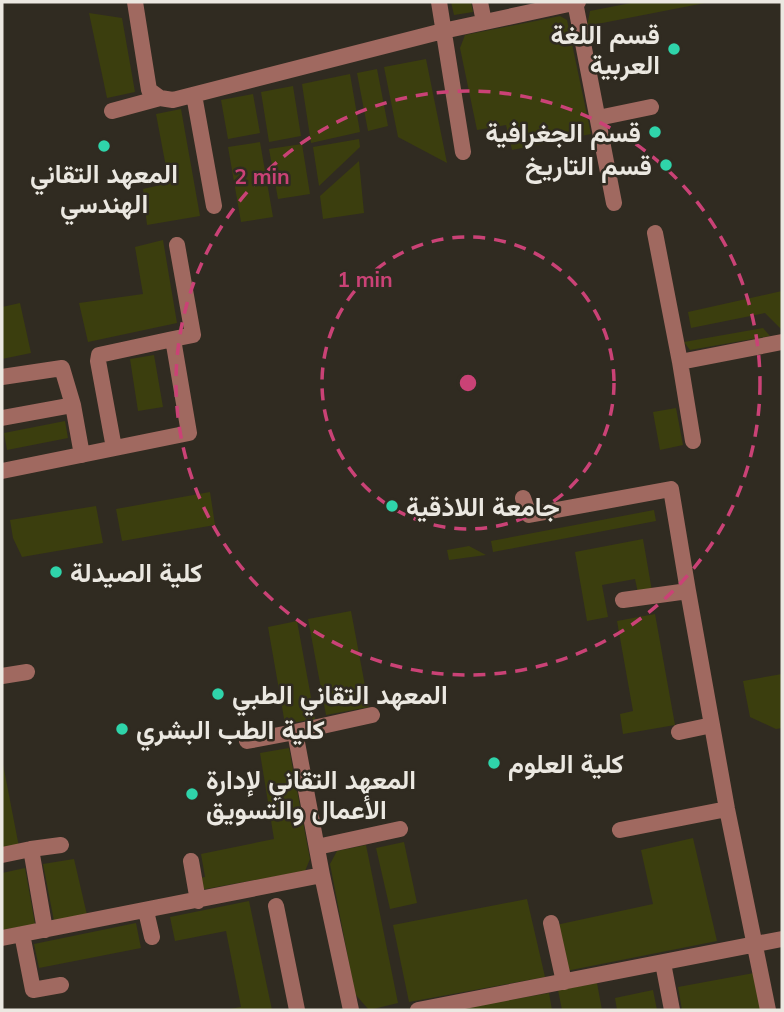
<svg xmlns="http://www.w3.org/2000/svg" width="784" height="1012" viewBox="0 0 784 1012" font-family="Mulish,Vazirmatn,sans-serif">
  <rect width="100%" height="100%" fill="#302b21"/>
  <path fill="#3b3e0e" d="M451 2H471L473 12 454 15Z
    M636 2H710L587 26 590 11Z
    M89 13 122 18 135 92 107 98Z
    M560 16 567 20 591 134 512 150 506 125 477 130 460 48 465 35Z
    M426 59 447 163 398 137 384 67Z
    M377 69 388 126 368 131 357 73Z
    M350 74 360 132 311 143 302 84Z
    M293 86 301 136 269 142 261 92Z
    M253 94 260 133 228 139 221 100Z
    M181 109 200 216 147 225 143 189 169 183 156 114Z
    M359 139 360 147 319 186 313 147Z
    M260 142 273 217 241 222 228 147Z
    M302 144 310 194 278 199 269 149Z
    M359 161 364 213 323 219 320 196Z
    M163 240 177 323 88 342 79 303 143 294 135 247Z
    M782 291V330L765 313 691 328 688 312Z
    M20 303 31 353 2 359V307Z
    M763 328 770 336 690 350 684 342Z
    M154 355 163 407 138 411 130 359Z
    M676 408 683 445 660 450 653 412Z
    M65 421 68 438 7 450 4 433Z
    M210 492 215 525 122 541 116 509Z
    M96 506 103 543 22 557 13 538 10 520Z
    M654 510 656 521 493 552 491 541Z
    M643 539 652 591 638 593 635 579 602 585 608 617 587 621 575 552Z
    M469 546 486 555 449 560 447 550Z
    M351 611 369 707 326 715 308 619Z
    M655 614 675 725 623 734 620 714 633 711 617 621Z
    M297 621 315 719 285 724 268 627Z
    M782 674V728L776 729 750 717 743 681Z
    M289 748 310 859 305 871 200 890 198 878 205 877 201 854 274 839 260 753Z
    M2 759 19 847 2 850Z
    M693 838 717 941 566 971 556 925 653 904 641 850Z
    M404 842 417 903 390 909 376 848Z
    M366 845 398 1003 369 1010 355 994 330 864 337 851Z
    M74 859 87 915 54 921 43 864Z
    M25 868 35 924 2 930V873Z
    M527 899 545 977 409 1002 393 925Z
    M249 901 272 1010H225L241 1007 226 931 175 941 170 917Z
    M136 923 141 948 39 968 34 944Z
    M754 973 761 1010H682L678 987Z
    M597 983 602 1010H562L558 990Z
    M653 990 657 1010H617L615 998Z
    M549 993 552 1010 458 1009Z"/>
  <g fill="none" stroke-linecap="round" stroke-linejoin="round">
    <path stroke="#a06960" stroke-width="16" d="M135 2 149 90 160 98 173 100 443 31 578 2
      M439 2 463 152
      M480 2 484 22
      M575 2 614 203
      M194 95 214 206
      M112 111 160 98
      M598 118 651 107
      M655 233 680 362 782 342
      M680 362 693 441
      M2 377 62 368 73 405 82 455
      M2 418 73 405
      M114 448 98 361 99 355 173 339
      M2 471 189 433 173 339 193 335 177 245
      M523 498 529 515 671 489 688 591
      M623 600 688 591 727 809 768 1010
      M2 676 27 672
      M295 732 372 715
      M679 732 712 725
      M247 741 295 732 322 875
      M620 830 727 809
      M317 847 400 829
      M2 855 31 849
      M191 861 198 901
      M276 906 297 1010
      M146 911 152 937
      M551 923 564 982
      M45 930 31 849 61 845
      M22 934 33 990 61 985
      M2 938 322 875 351 1010
      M663 963 672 1010
      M418 1010 782 939"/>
  </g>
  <g fill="none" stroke="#ca4276" stroke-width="3.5" stroke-dasharray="12 9">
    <circle cx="468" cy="383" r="146"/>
    <circle cx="468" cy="383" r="292"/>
  </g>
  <g fill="#2fd4aa" stroke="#302b21" stroke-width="2.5">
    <circle cx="674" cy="49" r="7"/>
    <circle cx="655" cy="132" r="7"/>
    <circle cx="104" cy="146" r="7"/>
    <circle cx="666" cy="165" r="7"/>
    <circle cx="392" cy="506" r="7"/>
    <circle cx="56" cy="572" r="7"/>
    <circle cx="218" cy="694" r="7"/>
    <circle cx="122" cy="729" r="7"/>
    <circle cx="494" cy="763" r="7"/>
    <circle cx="192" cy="794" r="7"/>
  </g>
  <g text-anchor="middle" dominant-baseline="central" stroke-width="5" stroke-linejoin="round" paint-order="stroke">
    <g font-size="26" font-weight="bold" fill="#ebe8e1" stroke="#302b21" text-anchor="start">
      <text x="660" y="34" text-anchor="end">قسم اللغة<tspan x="660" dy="30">العربية</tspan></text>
      <text x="641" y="132" text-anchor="end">قسم الجغرافية</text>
      <text x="652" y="165" text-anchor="end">قسم التاريخ</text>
      <text x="104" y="173" text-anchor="middle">المعهد التقاني<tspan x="104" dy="30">الهندسي</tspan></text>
      <text x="406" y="506">جامعة اللاذقية</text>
      <text x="70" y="572">كلية الصيدلة</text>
      <text x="232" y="694">المعهد التقاني الطبي</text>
      <text x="136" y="729">كلية الطب البشري</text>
      <text x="508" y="763">كلية العلوم</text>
      <text x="206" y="779">المعهد التقاني لإدارة<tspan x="206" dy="30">الأعمال والتسويق</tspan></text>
    </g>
  </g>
  <circle cx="468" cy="383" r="10" fill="#ca4276" stroke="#302b21" stroke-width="3.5"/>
  <g font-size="21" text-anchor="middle" font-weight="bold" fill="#ca4276" stroke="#302b21" stroke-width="5" stroke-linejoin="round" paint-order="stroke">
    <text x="262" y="184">2 min</text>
    <text x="365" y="287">1 min</text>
  </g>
  <rect width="784" height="1012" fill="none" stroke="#ebe8e1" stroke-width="7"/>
</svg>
